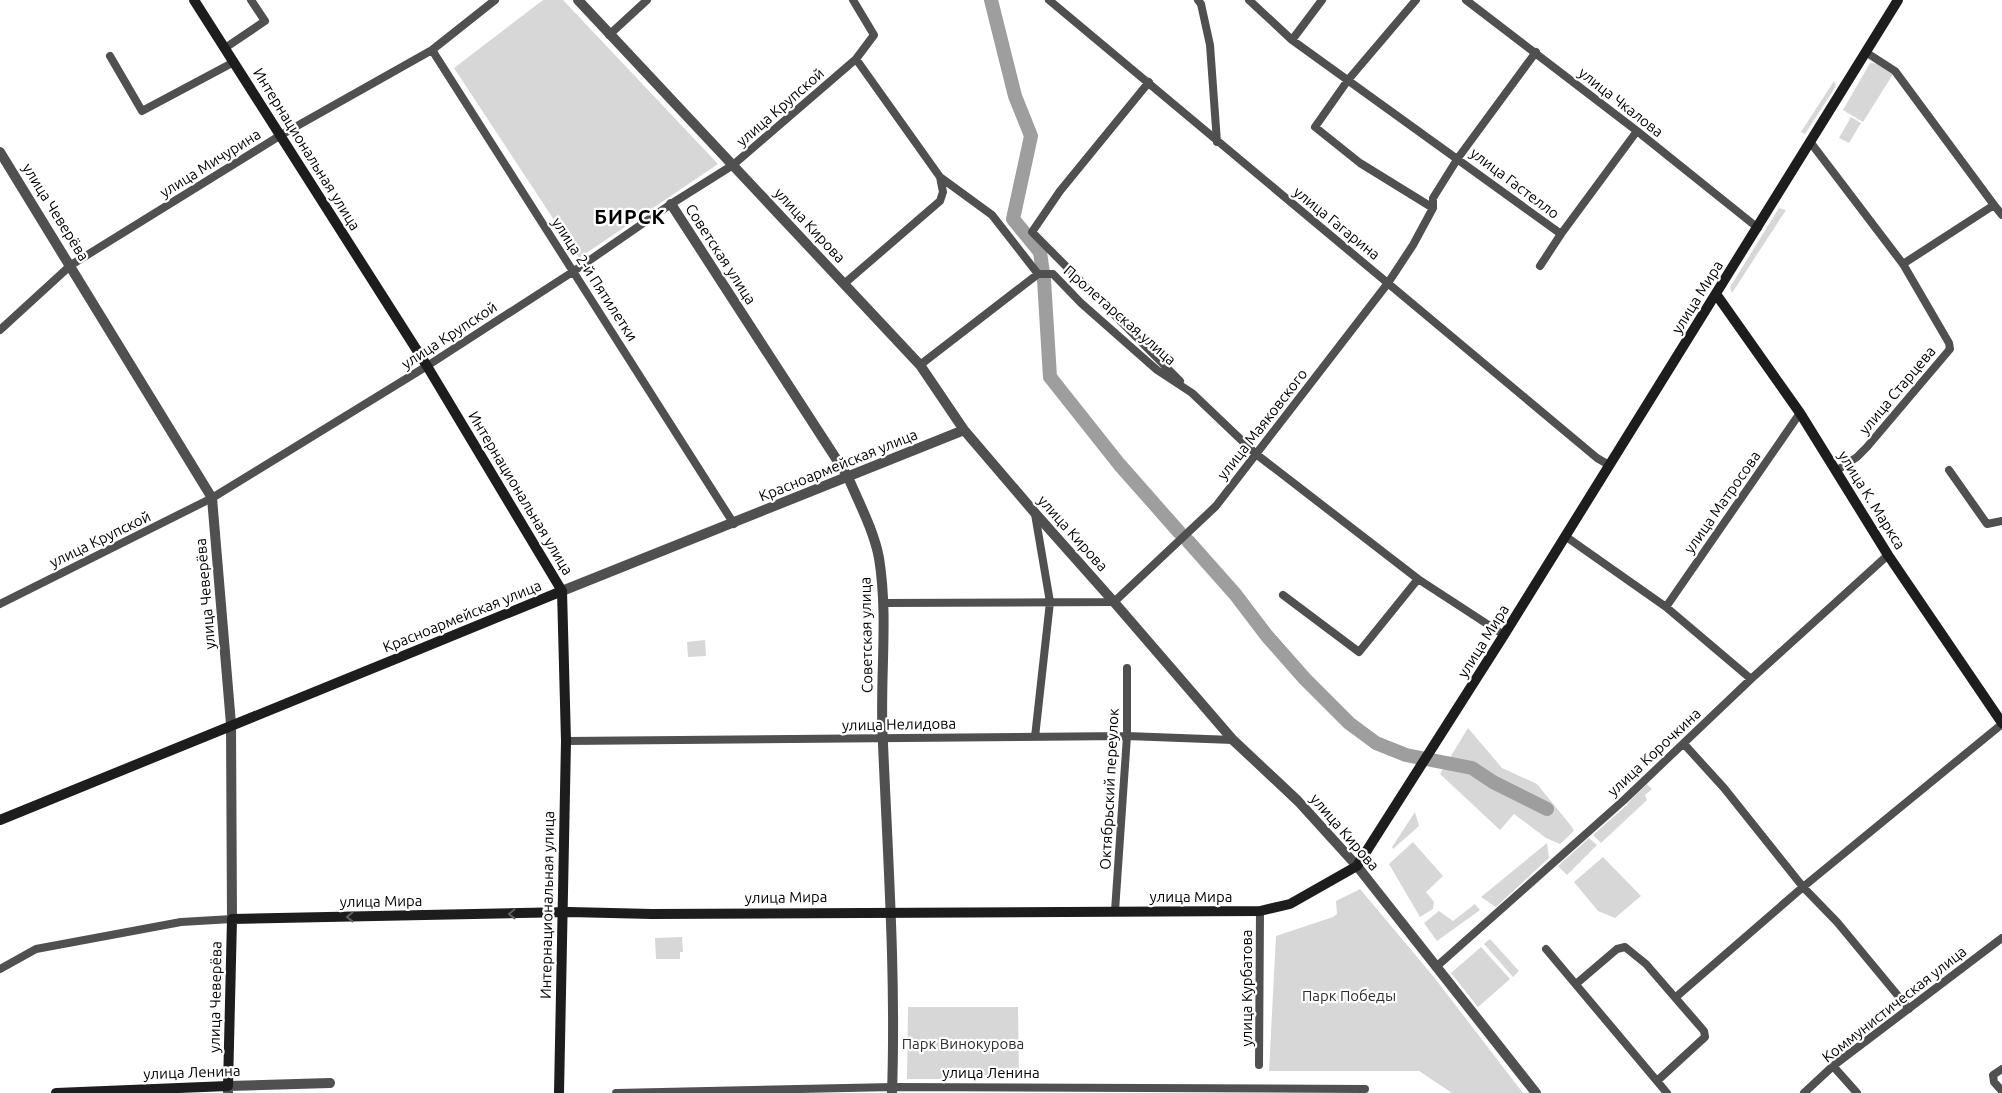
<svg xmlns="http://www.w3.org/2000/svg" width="2002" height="1093" viewBox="0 0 2002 1093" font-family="Ubuntu,sans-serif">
  <rect width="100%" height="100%" fill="#fff"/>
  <path fill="#d7d7d7" d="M543 0H563L718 164 579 258 454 68Z
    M1870 63 1882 64 1895 71 1863 122 1843 110Z
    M1834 81 1836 86 1805 134 1801 132Z
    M1851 117 1861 123 1849 143 1839 138Z
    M1779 208 1786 210 1732 293 1730 287Z
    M705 640 706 656 688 657 687 642Z
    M1468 728 1502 768 1537 784 1572 827 1574 831 1560 844 1546 838 1514 814 1500 830 1440 774Z
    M1647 784 1652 789 1645 795 1647 800 1601 843 1593 835 1627 805 1628 806 1627 804Z
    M1415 812 1419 826 1393 849 1392 847Z
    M1589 838 1597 845 1567 875 1558 866Z
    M1413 842 1443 876 1426 892 1434 902 1433 909 1420 917 1389 864Z
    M1547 843 1549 858 1496 907 1481 897Z
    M1603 857 1641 896 1615 918 1598 911 1574 882Z
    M1360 889 1433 976 1523 1093H1452L1419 1071H1269L1276 936 1333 917 1337 914 1336 901Z
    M1475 904 1480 910 1437 941 1424 923 1439 911 1453 921Z
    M682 937 683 952H680V959H656L655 938Z
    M1490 939 1519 971 1513 977 1484 944Z
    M1481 947 1510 979 1478 1007 1451 973Z
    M908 1007H1018L1019 1079H907Z"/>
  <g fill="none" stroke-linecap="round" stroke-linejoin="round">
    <path stroke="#9e9e9e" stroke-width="14" d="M991 0 1015 96 1031 136 1013 219 1040 252 1044 280 1050 377 1119 464 1179 532
      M1188 541 1235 594 1267 636 1305 679 1349 723 1376 743 1406 755 1472 768 1493 782 1547 809"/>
    <path stroke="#505050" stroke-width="8" d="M1049 0 1597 458 1609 465
      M1198 0 1201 4 1210 45 1217 142
      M1249 0 1292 40 1561 234 1637 131
      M1416 0 1348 80 1315 127 1360 163 1433 208
      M1466 0 1637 131 1758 228
      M609 35 647 0
      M1292 40 1322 0
      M225 48 265 21 251 0
      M432 50 734 524
      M110 56 142 111 234 62
      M856 59 940 177 992 215 1038 274H1053L1081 303 1157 370 1192 393 1256 454 1418 579 1504 635
      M1149 82 1060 191 1032 232 1180 381
      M1811 143 1903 264
      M1994 205 2002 215
      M1540 266 1561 234
      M845 283 940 201 943 192 940 177
      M0 330 71 265 281 135 432 50 495 0
      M920 365 1038 274
      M1949 470 1987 524 2002 521
      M1836 471 1857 457 1867 447 1950 349 1949 343 1903 264 1994 205 1895 71 1867 53
      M1035 514 1050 602 1035 737
      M1565 536 1666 607 1751 679
      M1283 595 1359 652 1418 579
      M883 603 1114 602 1216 506 1297 401 1388 283 1413 245 1433 208V198L1458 158 1536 52
      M0 604 212 498 427 366 574 271 671 204 733 165 856 59 874 35 853 0
      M1666 607 1800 413
      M566 741 1127 736 1233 740
      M1684 744 1724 788 1803 887 1837 922 1909 1009
      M1115 911 1127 736V668
      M1546 949 1667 1093
      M1436 967 1624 800 1751 679 1888 555
      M0 969 36 949 181 922 232 919
      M1576 984 1617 949 1625 947 1646 964 1704 1031 1705 1037 1657 1081
      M1676 997 1803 887 2002 724
      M1259 1065 1260 911
      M1833 1066 1857 1093
      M2002 1069 1993 1075 1994 1082 2002 1091
      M616 1093 893 1087 1365 1089
      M1804 1093 1833 1066 2002 938"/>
    <path stroke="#505050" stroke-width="10" d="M578 0 920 365 964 430 1035 513 1114 602 1233 740 1298 801 1357 866 1536 1093
      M0 152 212 498 231 724 232 919
      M671 204 848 477C859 503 874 531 879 558 889 620 879 683 883 744 888 861 896 976 892 1093
      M562 591 964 430
      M228 1093V1086L330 1083"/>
    <path stroke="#1d1d1d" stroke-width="10" d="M194 0 427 366 562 591 566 741 559 1093
      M1716 294 1800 413 1888 555 2002 723
      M0 820C187 742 375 668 562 591
      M56 1093 228 1086 232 919 569 912 652 914 1260 911 1290 904 1357 866 1504 635 1898 0"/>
  </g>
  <defs><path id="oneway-chevron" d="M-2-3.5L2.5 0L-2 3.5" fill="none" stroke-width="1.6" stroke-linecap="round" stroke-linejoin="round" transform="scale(1.25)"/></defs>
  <g stroke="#616161">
    <use href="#oneway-chevron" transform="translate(512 914) rotate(179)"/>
    <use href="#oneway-chevron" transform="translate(350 917) rotate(179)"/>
  </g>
  <g text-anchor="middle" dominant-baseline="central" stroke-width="4.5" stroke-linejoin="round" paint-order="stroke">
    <g font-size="15" fill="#000" stroke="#fff">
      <text transform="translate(1621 102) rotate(38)">улица Чкалова</text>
      <text transform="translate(780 107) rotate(-41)">улица Крупской</text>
      <text transform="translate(307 149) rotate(58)">Интернациональная улица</text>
      <text transform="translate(210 163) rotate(-32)">улица Мичурина</text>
      <text transform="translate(1515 183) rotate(37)">улица Гастелло</text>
      <text transform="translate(56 212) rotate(58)">улица Чеверёва</text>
      <text transform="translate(1337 223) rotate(39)">улица Гагарина</text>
      <text transform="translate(810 225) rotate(47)">улица Кирова</text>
      <text transform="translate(721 254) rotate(57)">Советская улица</text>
      <text transform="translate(595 279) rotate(57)">улица 2-й Пятилетки</text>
      <text transform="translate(1697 297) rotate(-58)">улица Мира</text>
      <text transform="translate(1120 315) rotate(41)">Пролетарская улица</text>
      <text transform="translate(449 335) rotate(-33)">улица Крупской</text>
      <text transform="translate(1897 390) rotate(-50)">улица Старцева</text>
      <text transform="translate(1262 424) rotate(-52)">улица Маяковского</text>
      <text transform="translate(838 465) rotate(-22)">Красноармейская улица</text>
      <text transform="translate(521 493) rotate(59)">Интернациональная улица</text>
      <text transform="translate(1872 500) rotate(58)">улица К. Маркса</text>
      <text transform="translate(1722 502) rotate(-55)">улица Матросова</text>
      <text transform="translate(1073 533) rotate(48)">улица Кирова</text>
      <text transform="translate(100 539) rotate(-26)">улица Крупской</text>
      <text transform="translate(205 594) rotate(-95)">улица Чеверёва</text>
      <text transform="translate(462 616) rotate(-22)">Красноармейская улица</text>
      <text transform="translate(866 635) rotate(-91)">Советская улица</text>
      <text transform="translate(1483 641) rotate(-58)">улица Мира</text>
      <text transform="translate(899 724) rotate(-1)">улица Нелидова</text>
      <text transform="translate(1654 752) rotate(-43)">улица Корочкина</text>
      <text transform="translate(1109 789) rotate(-87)">Октябрьский переулок</text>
      <text transform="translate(1345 832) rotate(49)">улица Кирова</text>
      <text x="1191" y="896">улица Мира</text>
      <text transform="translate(786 897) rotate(-1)">улица Мира</text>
      <text transform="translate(381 901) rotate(-1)">улица Мира</text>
      <text transform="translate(547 905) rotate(-89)">Интернациональная улица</text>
      <text transform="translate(1246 988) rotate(-90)">улица Курбатова</text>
      <text transform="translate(215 997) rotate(-89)">улица Чеверёва</text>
      <text transform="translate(1894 1004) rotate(-38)">Коммунистическая улица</text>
      <text transform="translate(192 1072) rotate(-2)">улица Ленина</text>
      <text x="991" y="1072">улица Ленина</text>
    </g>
    <g font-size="15" fill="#2e2e2e" stroke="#fff">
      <text x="1349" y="995">Парк Победы</text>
      <text x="963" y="1043">Парк Винокурова</text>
    </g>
    <g font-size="20" font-weight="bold" letter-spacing="1" fill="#000" stroke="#fff">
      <text x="630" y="216">БИРСК</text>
    </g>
  </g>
</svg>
